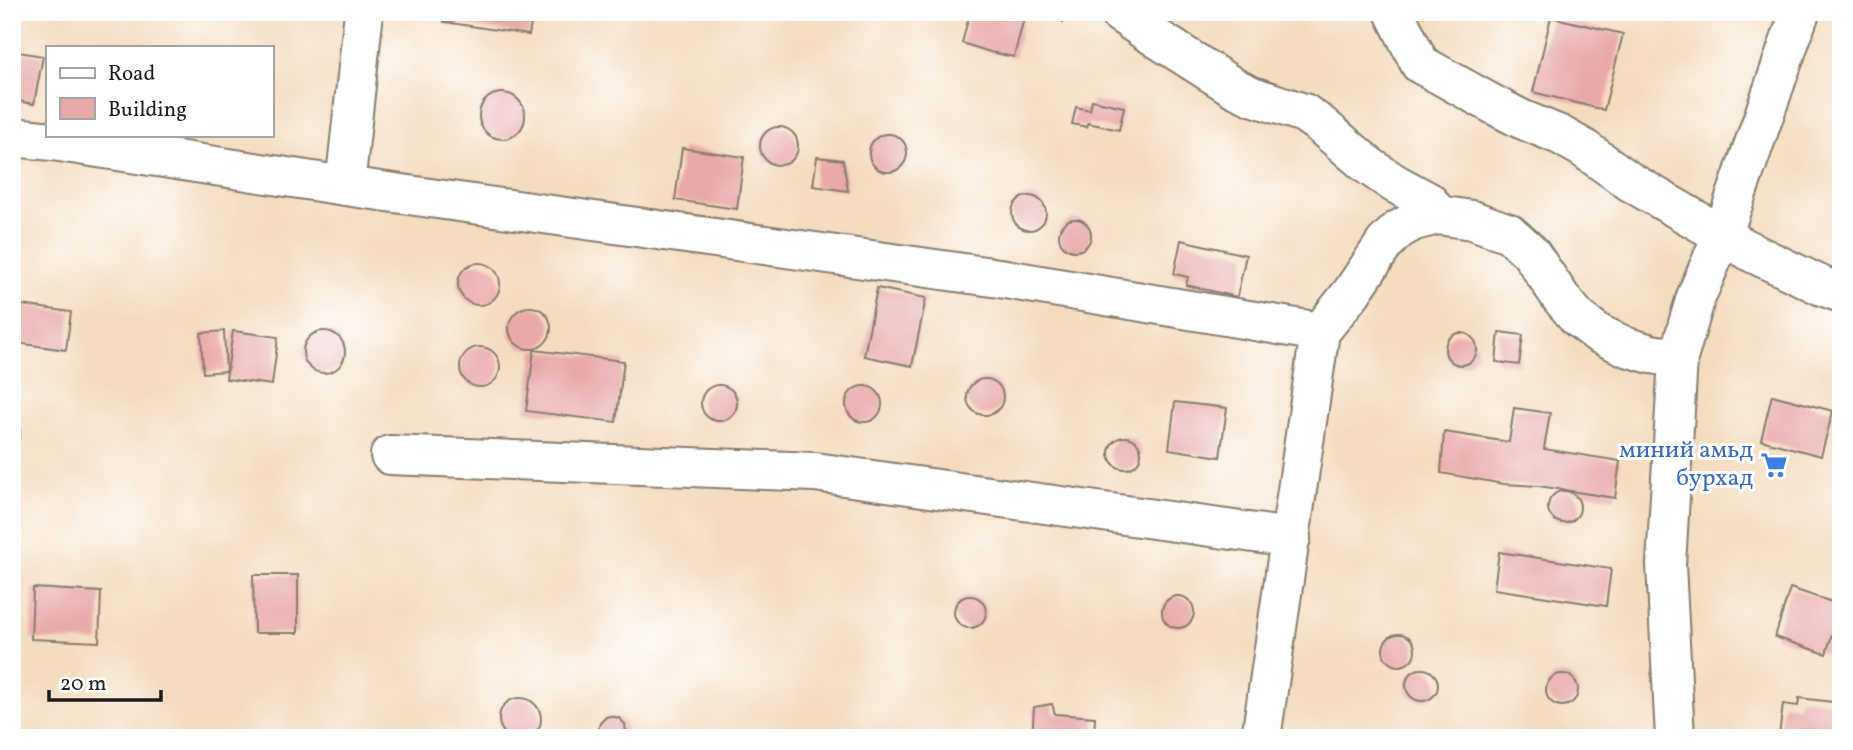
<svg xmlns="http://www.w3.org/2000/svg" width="1853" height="750" viewBox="0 0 1853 750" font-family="Vollkorn,serif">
  <rect width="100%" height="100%" fill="#fff"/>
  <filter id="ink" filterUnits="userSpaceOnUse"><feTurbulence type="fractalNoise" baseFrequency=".0143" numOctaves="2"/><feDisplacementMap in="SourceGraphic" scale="14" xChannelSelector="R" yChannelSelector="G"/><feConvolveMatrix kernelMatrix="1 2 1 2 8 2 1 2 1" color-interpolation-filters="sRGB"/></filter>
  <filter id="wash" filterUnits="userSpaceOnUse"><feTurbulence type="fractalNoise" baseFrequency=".00686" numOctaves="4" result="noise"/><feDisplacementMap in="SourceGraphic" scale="28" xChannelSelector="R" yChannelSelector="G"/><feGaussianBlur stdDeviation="1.57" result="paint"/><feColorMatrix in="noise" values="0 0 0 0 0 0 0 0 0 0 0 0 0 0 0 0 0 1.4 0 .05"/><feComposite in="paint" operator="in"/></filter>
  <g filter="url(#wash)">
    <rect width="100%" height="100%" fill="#f4dcbe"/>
    <g id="blocks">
      <path fill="#e8aaa9" d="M445 12H533L529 35 444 22Z
        M970 12H1000L1024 18 1014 57 990 52 962 43Z
        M1063 12H1072L1074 19 1063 22 1060 13Z
        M1551 17 1623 34 1604 110 1533 92Z
        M12 51 43 56 34 104 12 100Z
        M479 116a23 23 0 1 1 46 0a23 23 0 1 1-46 0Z
        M1092 100 1124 107 1119 130 1088 123 1087 127 1072 124 1076 107 1090 110Z
        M760 146a19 19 0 1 1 38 0a19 19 0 1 1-38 0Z
        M869 153a19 19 0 1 1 38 0a19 19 0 1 1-38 0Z
        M682 148 744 157 737 209 675 200Z
        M817 157 843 160 848 191 813 186Z
        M1012 213a17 17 0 1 1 34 0a17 17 0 1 1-34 0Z
        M1059 235a16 16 0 1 1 32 0a16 16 0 1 1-32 0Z
        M1181 240 1246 255 1237 297 1186 285 1188 277 1174 274Z
        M458 284a21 21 0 1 1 42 0a21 21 0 1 1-42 0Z
        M877 288 926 298 912 366 864 356Z
        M22 305 71 312 66 350 17 343Z
        M509 328a21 21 0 1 1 42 0a21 21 0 1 1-42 0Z
        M303 352a21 21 0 1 1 42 0a21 21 0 1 1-42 0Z
        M224 331 226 371 203 373 201 333Z
        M233 331 278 337 272 385 226 379Z
        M1499 332 1523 335 1519 365 1496 362Z
        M1445 349a16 16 0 1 1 32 0a16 16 0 1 1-32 0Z
        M460 367a20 20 0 1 1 40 0a20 20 0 1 1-40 0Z
        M534 350 624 361 616 422 526 411Z
        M967 397a18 18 0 1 1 36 0a18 18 0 1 1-36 0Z
        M701 403a18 18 0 1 1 36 0a18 18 0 1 1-36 0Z
        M846 404a18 18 0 1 1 36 0a18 18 0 1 1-36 0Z
        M1772 395 1833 411 1821 456 1761 440Z
        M1175 402 1227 408 1220 457 1169 449Z
        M1514 408 1550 413 1544 449 1620 461 1615 498 1539 486 1504 484 1441 473 1444 432 1509 442Z
        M12 416 20 425V432L19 439 12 448Z
        M1109 453a16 16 0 1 1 32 0a16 16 0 1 1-32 0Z
        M1548 507a16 16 0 1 1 32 0a16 16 0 1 1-32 0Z
        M1499 552 1611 569 1606 606 1494 589Z
        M253 575H298V633H254Z
        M33 588 101 592 99 642 31 639Z
        M1790 588 1841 605 1826 654 1775 637Z
        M1162 612a16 16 0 1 1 32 0a16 16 0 1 1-32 0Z
        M954 612a16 16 0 1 1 32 0a16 16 0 1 1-32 0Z
        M1383 650a16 16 0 1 1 32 0a16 16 0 1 1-32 0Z
        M1406 685a16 16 0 1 1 32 0a16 16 0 1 1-32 0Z
        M1546 690a16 16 0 1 1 32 0a16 16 0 1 1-32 0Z
        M1799 698 1841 703V738L1779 736 1783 704 1798 706Z
        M499 719a21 21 0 1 1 42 0a21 21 0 1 1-42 0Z
        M1052 704 1055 714 1095 717 1094 738H1032L1034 707Z
        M610 716 619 718 625 724 626 733 624 738H602L600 736 599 727 600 723 606 717Z"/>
    </g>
  </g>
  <g filter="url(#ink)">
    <use href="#blocks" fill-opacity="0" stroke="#887c6d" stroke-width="2"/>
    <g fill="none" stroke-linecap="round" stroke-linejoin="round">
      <defs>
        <path id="minor" d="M1118 12 1144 30 1235 88 1252 96 1304 113 1321 125 1369 166 1394 183 1429 202 1438 215
          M1394 12 1420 64 1494 105 1521 119 1560 135 1583 148 1629 181 1753 253 1822 286 1841 293
          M12 137 53 141 345 186 999 278 1320 332
          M345 186 364 12
          M390 455 815 472 1291 538
          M1261 738 1320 332 1352 292 1385 243 1398 230 1414 221 1438 215 1472 220 1509 233 1530 252 1561 298 1578 318 1599 334 1627 347 1651 354 1678 358"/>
        <path id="major" d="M1675 738 1666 565 1678 358 1696 297 1722 236 1800 12"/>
      </defs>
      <use href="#minor" stroke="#887c6d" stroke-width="42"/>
      <use href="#major" stroke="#887c6d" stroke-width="42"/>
      <use href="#minor" stroke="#fff" stroke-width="38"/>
      <use href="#major" stroke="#fff" stroke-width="38"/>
    </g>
  </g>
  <defs>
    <symbol id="supermarket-bare" viewBox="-9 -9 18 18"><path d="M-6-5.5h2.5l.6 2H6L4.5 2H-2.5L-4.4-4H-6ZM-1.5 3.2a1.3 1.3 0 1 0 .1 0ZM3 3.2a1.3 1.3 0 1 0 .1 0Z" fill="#3f7fe0" stroke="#fff" stroke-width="2.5" paint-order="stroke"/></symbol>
  </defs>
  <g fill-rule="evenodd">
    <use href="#supermarket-bare" x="1755" y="446" width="38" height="38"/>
  </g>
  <g text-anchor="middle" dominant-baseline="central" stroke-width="6" stroke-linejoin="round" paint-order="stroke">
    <g font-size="24" fill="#366cbe" stroke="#fff" text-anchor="end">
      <text x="1753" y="451">миний амьд<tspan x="1753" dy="28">бурхад</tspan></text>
    </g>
  </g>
  <rect width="1853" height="750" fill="none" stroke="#fff" stroke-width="42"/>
  <rect x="46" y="46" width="228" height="91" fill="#ffffff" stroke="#a4a4a4" stroke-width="2"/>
  <rect x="60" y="68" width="35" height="10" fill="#ffffff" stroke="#a4a4a4" stroke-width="2"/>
  <text x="108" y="80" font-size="21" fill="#1c1c1c">Road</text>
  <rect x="60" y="98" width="35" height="21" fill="#e8aaa9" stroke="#a4a4a4" stroke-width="2"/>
  <text x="108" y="116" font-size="21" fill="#1c1c1c">Building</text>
  <path d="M49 690v10h112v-10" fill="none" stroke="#1c1c1c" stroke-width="3.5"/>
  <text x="60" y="690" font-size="21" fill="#1c1c1c" stroke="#ffffff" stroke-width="5" paint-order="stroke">20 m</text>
</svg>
